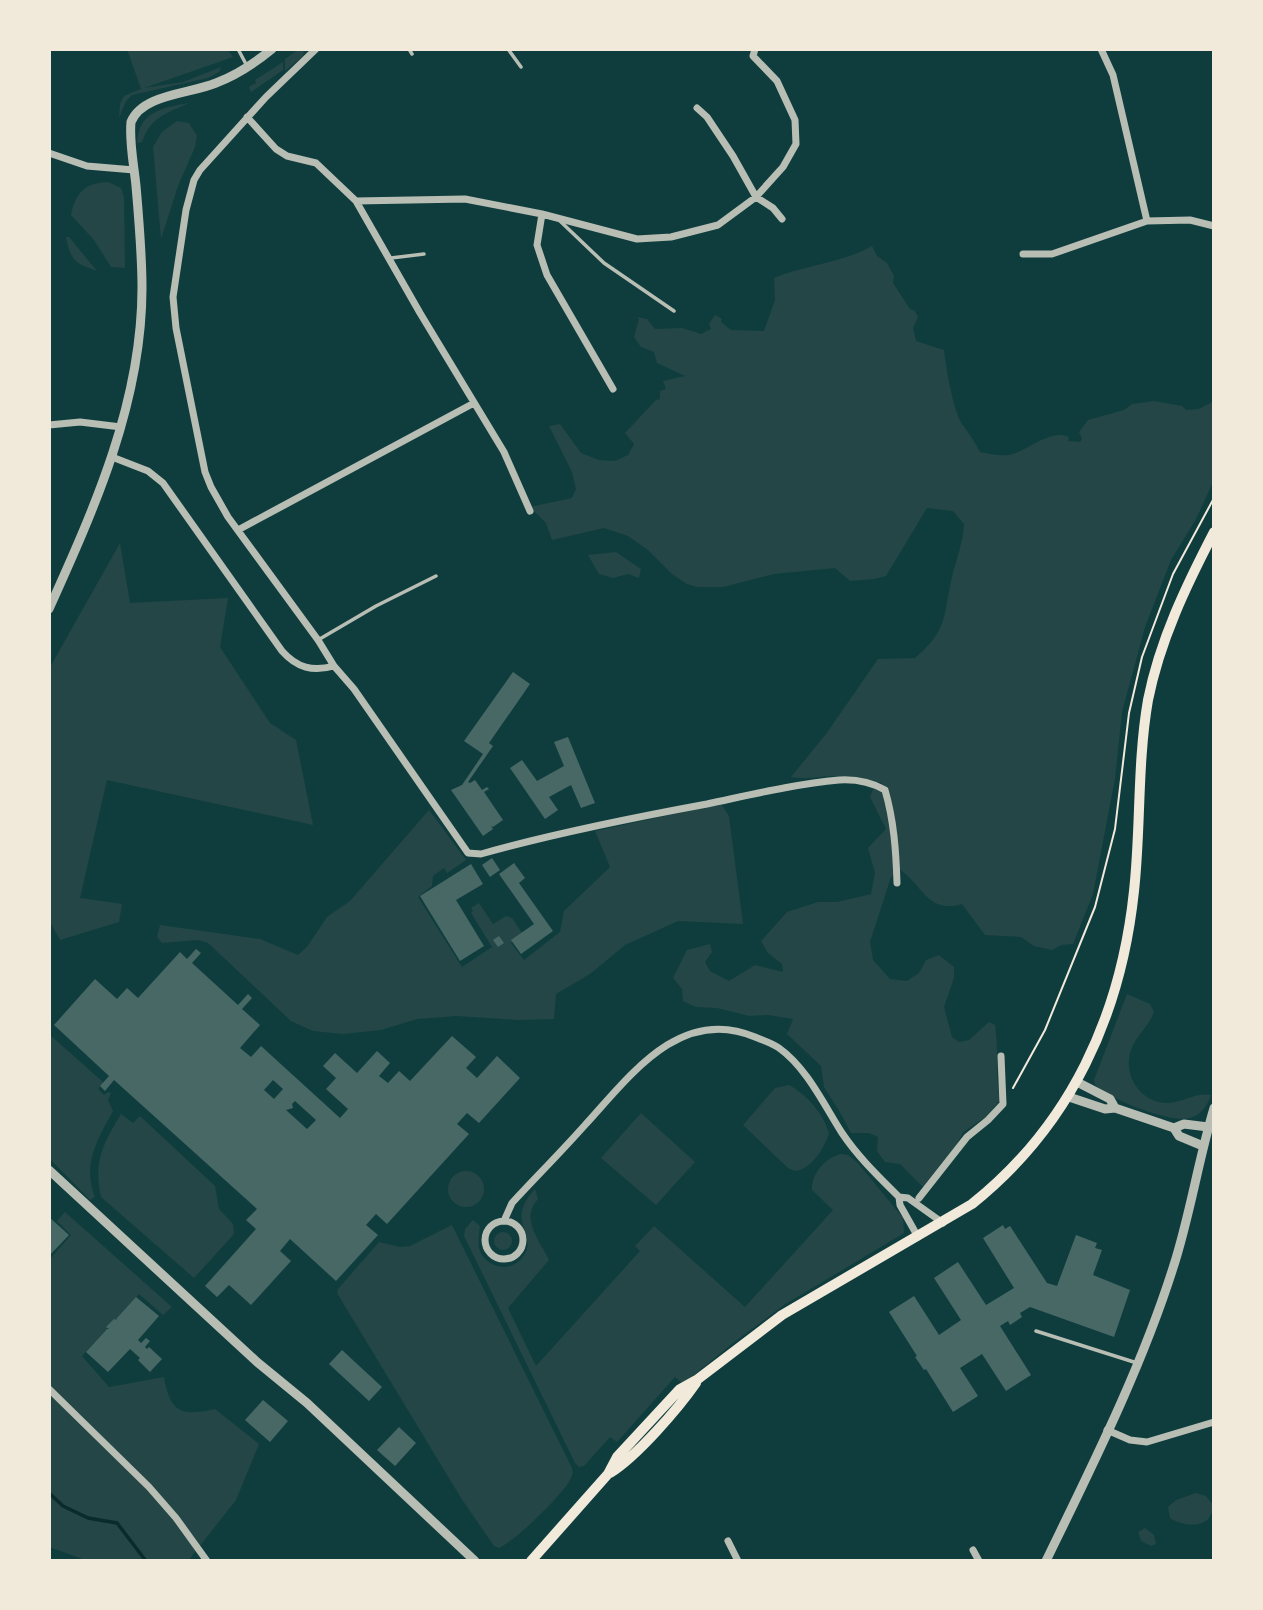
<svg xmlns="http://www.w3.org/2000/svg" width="1263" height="1610" viewBox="0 0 1263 1610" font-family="'Noto Sans',sans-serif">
  <rect width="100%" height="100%" fill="#0f3d3e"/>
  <path fill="#244646" d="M127 49H227L233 57 144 88 183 82 221 67 219 72 208 78 132 95 126 101 119 118 120 104 124 96 141 89Z
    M299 49H304L303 56 285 71V59Z
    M283 62V70L251 92 249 87 256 83 255 80Z
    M189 103C166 114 151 116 142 142L137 143C139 111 162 108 189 103Z
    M177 121 189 123 197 136 195 147 178 186 161 239 153 147 162 132Z
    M108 182 121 188 124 197 125 268 111 267 94 240 71 215C76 192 85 183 108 182Z
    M66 237H69L97 271C74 263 71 261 66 237Z
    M872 246 877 256 887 263 894 276 893 283 910 309 915 311 918 317 913 328 916 341 944 350C946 367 953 410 962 424 969 433 975 442 980 452 991 454 1003 457 1013 454 1031 448 1051 429 1069 437L1068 441 1080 442 1082 439 1079 432 1088 420 1124 410 1132 404 1154 401 1182 406 1186 410 1199 409 1214 401V480L1196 519 1171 560 1145 627 1122 712 1115 779 1093 894 1073 944 1061 945 1052 950 1034 946 1021 937 985 935 962 904C927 914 923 885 900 870L891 877 870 942 873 960 890 979 907 981 919 973 926 960 939 955 954 967V978L944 1007 952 1037 959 1042 969 1040 989 1022 995 1025C999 1050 995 1075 1000 1100L986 1117 963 1132 957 1144 923 1187 900 1164 885 1162 877 1151 878 1137 869 1133H851L841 1114 824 1087 821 1066 787 1034 793 1019 768 1015 749 1016 717 1008 696 1007 683 1001 682 989 673 978 687 950 710 944 712 952 705 962 710 971 729 981 755 965 783 972 782 964 768 953 761 941 787 912 818 902H837L871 894 875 873 868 848 886 829 870 797 874 787 882 783C867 779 853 776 837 776 821 776 807 780 791 777L826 734 878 659 915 658C948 630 943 617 952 577 956 560 963 543 964 524L953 511 927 508 886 576 874 579 850 581 835 568 774 574 723 587H697L687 584 672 574 648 550 628 536 604 528 552 540 546 523 530 507 572 498 576 489 572 472 549 426 560 424 581 453 599 460 615 461 628 455 634 444 625 433 656 400 660 399V391L666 389 663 381 685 376 657 363 654 352 641 347 634 337 639 319 637 317 647 319 655 329 682 328 701 334 711 329 709 324 715 315 722 319 721 322 731 330 764 331 775 300 774 278C805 265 842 263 872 246Z
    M120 543 130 603 228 598 220 647 270 723 296 740 313 825 107 780 80 898 122 904 119 922 60 940 49 920V669Z
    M616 552 641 569 639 578 628 574 613 578 599 574 588 555Z
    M721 804 729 816 743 924 678 921 625 945 590 974 556 994 554 1019 518 1020 457 1016 417 1019 381 1030 343 1034 313 1031 291 1021 208 943 198 940 162 943 157 937 160 925 260 939 298 955 307 947 327 917 350 901 429 810 466 860 447 873 444 868 433 876 432 886 418 897 462 967 492 947 471 913 473 911 471 908 479 903 493 924 506 916 512 918 522 933 511 943 524 960 560 932 564 911 610 867 595 831Z
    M1127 994 1150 1004 1154 1012C1149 1026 1136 1036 1131 1050 1122 1075 1141 1104 1169 1103 1183 1102 1196 1092 1211 1095 1207 1108 1198 1118 1184 1119 1161 1119 1111 1100 1095 1085L1094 1080Z
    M49 1034 103 1082 98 1089 104 1095 108 1092 111 1093 108 1100 113 1111C97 1140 82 1165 95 1197L90 1200 49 1158Z
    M789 1085C807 1095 823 1113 829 1133 825 1147 811 1170 795 1171L788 1168 743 1125 775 1088Z
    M641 1113 695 1162 656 1205 601 1158Z
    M121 1114 133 1123 140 1116 215 1186 219 1209 233 1224 234 1234 194 1278 101 1197C93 1161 103 1144 121 1114Z
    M841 1154 848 1155 857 1162 903 1218 904 1233 784 1305 733 1343 683 1384 675 1377 617 1442 610 1437 584 1466 579 1467 575 1463 464 1236 465 1229 473 1220 480 1226C479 1233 478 1241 479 1248 484 1267 509 1274 522 1258 541 1235 503 1223 535 1189L538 1199C520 1219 539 1239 549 1260L508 1308 536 1366 640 1251 635 1246 654 1226 745 1307 833 1210 812 1190C811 1174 826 1157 841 1154Z
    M448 1189a18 18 0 1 1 36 0a18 18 0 1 1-36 0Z
    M65 1212 172 1307 163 1315 139 1294 82 1356 109 1387 164 1377C170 1412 181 1417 215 1409L259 1444 236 1500 188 1561H88L49 1547V1260L71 1235 57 1221Z
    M452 1225 572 1468C573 1474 573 1473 571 1478 565 1493 514 1542 499 1548L494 1546 461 1498 337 1293 338 1289 379 1242 400 1247 410 1246Z
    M494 1241a9 9 0 1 1 18 0a9 9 0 1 1-18 0Z
    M1196 1493 1206 1496 1213 1505C1213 1529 1185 1528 1170 1518L1168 1507 1176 1500Z
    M1145 1528 1154 1535 1156 1544 1151 1546 1141 1541 1138 1532Z"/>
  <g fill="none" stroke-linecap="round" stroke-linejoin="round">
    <path stroke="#0a2a2b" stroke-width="3.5" d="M49 1493 63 1506 88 1518 117 1523 146 1561"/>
  </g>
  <path fill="#486865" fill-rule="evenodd" d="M513 672 530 684 489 743 493 746 468 782 470 783 475 780 482 790 487 787 489 789 484 792 503 820 493 827 491 826 493 829 483 836 451 790 462 785 483 754 464 741Z
    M568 737 595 803 581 808 571 785 549 797 558 810 545 819 510 768 522 760 537 781 564 766 554 742Z
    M492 858 500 870 490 877 482 865Z
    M514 863 525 878 519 883 553 931 521 954 511 940 534 924 499 874Z
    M471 864 483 884 456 900 484 946 460 961 420 896Z
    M499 936 504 943 498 947 493 940Z
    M196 949 201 953 192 963 238 1005 248 994 252 998 242 1009 260 1025 240 1048 251 1057 261 1046 340 1118 348 1109 326 1089 336 1078 323 1066 335 1053 357 1073 377 1051 390 1063 379 1076 388 1083 399 1071 410 1081 452 1036 476 1057 466 1068 477 1078 497 1056 520 1078 479 1123 467 1113 457 1124 469 1134 387 1224 376 1214 366 1225 378 1235 336 1281 290 1239 280 1251 291 1261 251 1305 229 1285 217 1297 205 1286 256 1229 246 1220 257 1209 114 1080 105 1091 100 1086 109 1076 54 1025 95 979 117 999 127 988 138 998 180 952 187 959ZM273 1080 283 1089 274 1099 264 1090ZM295 1101 316 1120 307 1129 286 1110 293 1108 292 1104Z
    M49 1217 69 1235 49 1256Z
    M1003 1225 1005 1229 1010 1226 1047 1283 1057 1286 1076 1235 1097 1243 1095 1248 1102 1250 1093 1275 1130 1290 1114 1337 1030 1307 1020 1313 1022 1317 1010 1325 1008 1321 1000 1326 1031 1375 1006 1391 982 1354 960 1368 978 1396 953 1412 926 1369 924 1370 915 1357 917 1356 889 1312 914 1296 939 1335 961 1320 934 1278 958 1262 986 1305 1014 1288 983 1238Z
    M136 1297 159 1316 138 1340 141 1343 146 1338 150 1341 145 1347 147 1349 149 1347 162 1359 150 1372 138 1360 140 1358 130 1349 108 1372 86 1352 107 1329H109L106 1327 114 1319 117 1320 116 1319Z
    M342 1350 382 1387 369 1401 329 1364Z
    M263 1400 288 1421 270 1442 245 1420Z
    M399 1427 416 1443 395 1466 377 1450Z"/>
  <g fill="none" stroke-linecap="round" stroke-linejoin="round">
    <path stroke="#f1e9da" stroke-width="2" d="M1013 1088 1045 1030 1095 907 1115 829 1129 713 1142 657 1173 574 1214 498"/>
    <path stroke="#b8beb3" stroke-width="3.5" d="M238 49 247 66
      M409 49 412 54
      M508 49 521 67
      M560 221 604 263 674 311
      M391 258 424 254
      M318 640 376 606 436 576
      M1036 1331 1137 1363"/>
    <path stroke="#b8beb3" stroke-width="7" d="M316 49 266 97 200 170 194 180 186 210 173 297 176 328 205 472 211 487 228 517 318 640 334 666 354 689 468 853 481 854C555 833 631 818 707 804 750 795 795 784 839 780 856 779 871 782 885 790 894 821 896 851 897 883
      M1101 49 1113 75 1147 221
      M697 108 707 117 733 156 756 197 773 208 782 219
      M247 117 276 149 287 156 316 163 356 201 420 313 504 452 530 511
      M49 153 87 166 134 170
      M356 201 465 199 542 214 637 239 671 237 718 225 756 197 783 167 796 144 795 120 777 81 753 56 755 49
      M542 214 537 245 547 275 613 389
      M1023 254H1052L1147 221 1190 220 1214 226
      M49 425 80 422 121 427
      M112 457 148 471 163 483 282 651C297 668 313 672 334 666
      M238 530 474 403
      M919 1198 967 1137 988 1120 1003 1104 1001 1056
      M504 1221 512 1203C536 1177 561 1152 585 1125 629 1077 680 1005 755 1037 762 1040 772 1043 779 1048 807 1068 824 1105 842 1133 858 1157 879 1177 899 1197
      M485 1240a19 19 0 1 1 38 0a19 19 0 1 1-38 0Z
      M918 1237 900 1205 899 1197 908 1198 943 1223
      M49 1389 149 1487 176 1518 207 1561
      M1107 1430 1130 1440 1147 1442 1214 1422
      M728 1541 738 1561
      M973 1550 979 1561"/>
    <path stroke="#b8beb3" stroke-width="9" d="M49 609C95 507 142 402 142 288 142 254 139 220 136 186 134 165 129 143 131 122 142 94 190 94 216 83 237 75 255 63 272 49
      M1077 1082 1110 1099 1115 1108
      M1069 1097 1105 1109 1115 1108 1174 1128 1179 1136 1203 1146
      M1174 1128 1184 1124 1208 1127
      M49 1170 257 1362 307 1403 475 1561
      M1046 1561C1092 1466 1141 1369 1173 1268 1190 1216 1198 1161 1214 1108"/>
    <path stroke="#f1e9da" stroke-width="10" d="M610 1473C636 1457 678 1409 696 1383
      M531 1561 608 1474 617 1457 680 1389 698 1379 782 1315 972 1204C1071 1125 1121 1015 1134 891 1141 828 1137 764 1148 700 1160 640 1186 586 1214 532"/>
  </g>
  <rect width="1263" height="1610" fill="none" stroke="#f1e9da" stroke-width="102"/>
</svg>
